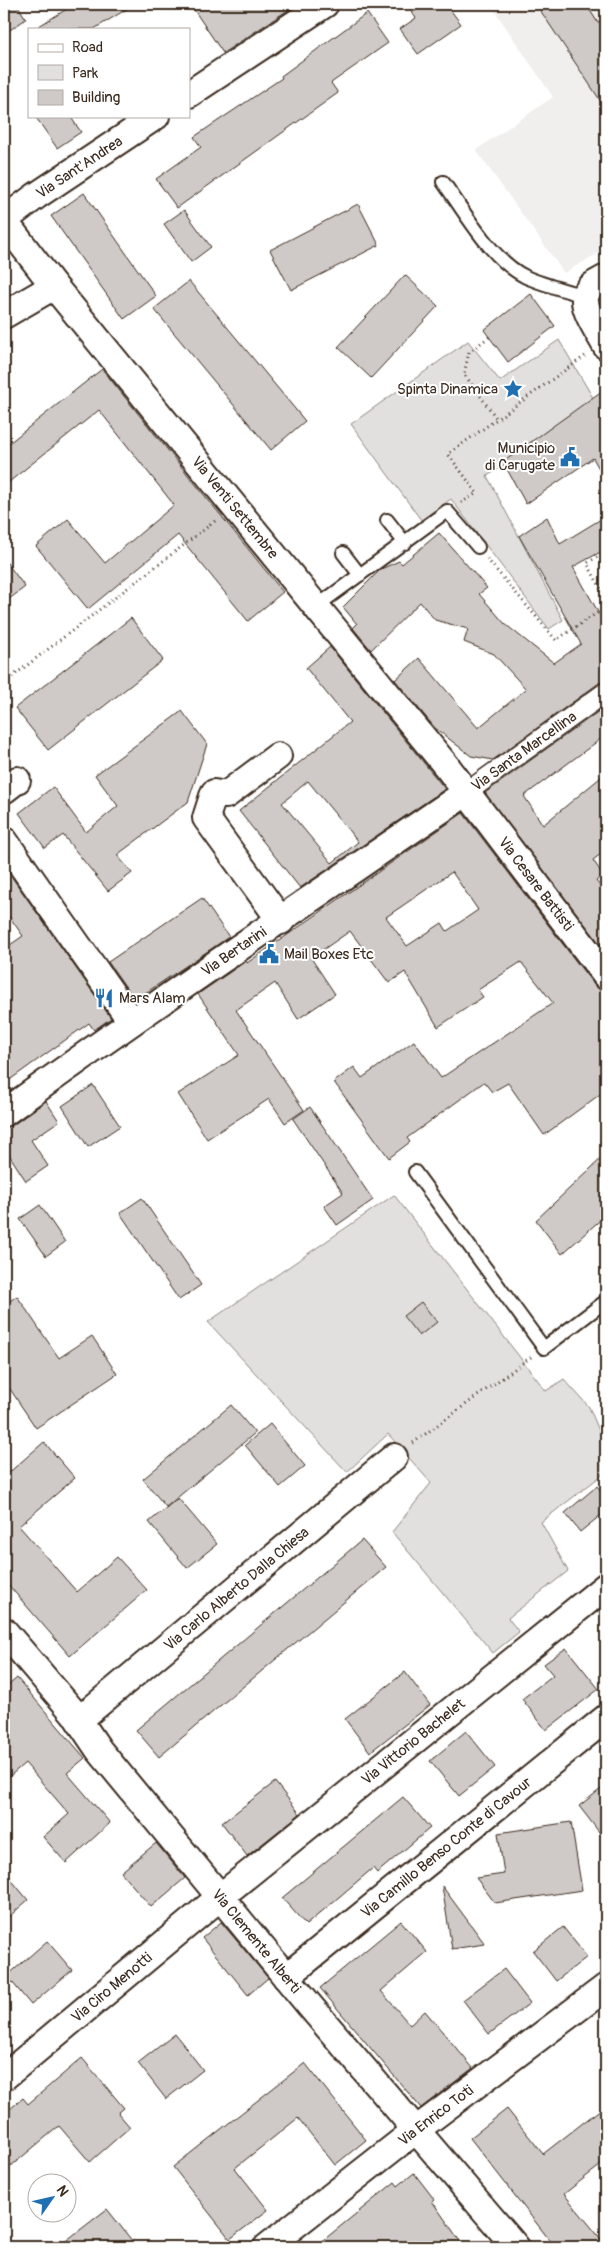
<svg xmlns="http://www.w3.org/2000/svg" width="610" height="2251" viewBox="0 0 610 2251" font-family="Pangolin,sans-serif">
  <rect width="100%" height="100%" fill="#fff"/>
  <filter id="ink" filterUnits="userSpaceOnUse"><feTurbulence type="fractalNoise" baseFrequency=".02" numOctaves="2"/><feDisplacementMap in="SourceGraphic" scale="10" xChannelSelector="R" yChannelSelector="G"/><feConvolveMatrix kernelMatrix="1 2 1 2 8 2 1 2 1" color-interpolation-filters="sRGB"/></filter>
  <g filter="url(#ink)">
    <path fill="#f1efee" d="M490 4H606V249L564 273 476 150 553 97Z"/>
    <path fill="#e2e0de" stroke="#8e857e" d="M559 340 599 408 487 476 563 620 549 629 451 499 421 520 351 424 468 341 500 381Z
      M394 1195 546 1391 564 1379 589 1407 606 1447V1472L541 1522 568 1571 508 1618 519 1632 493 1653 392 1532 431 1483 388 1434 347 1472 208 1322Z"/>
    <path fill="#cfcac7" stroke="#3b2a1e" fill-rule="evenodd" d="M4 4H17L26 19 4 34Z
      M75 4H135L94 29H34Z
      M190 4H297L223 53Z
      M425 4H446L461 24 418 54 400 29 416 18 412 13Z
      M536 4H586L598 23 606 18V109Z
      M367 13 388 43 331 83 338 93 177 208 156 179 201 147 194 137 282 78 281 76Z
      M35 116H70L81 132 57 148Z
      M84 193 156 296 124 319 51 216Z
      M358 204 379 245 291 290 270 250Z
      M184 210 211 247 191 262 164 224Z
      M405 275 438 306 371 378 338 347Z
      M189 281 305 421 271 450 154 309Z
      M531 294 555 326 508 362 484 330Z
      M102 369 283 592 248 621 178 535 88 609 36 546 68 519 105 563 174 505 99 410 4 486V447Z
      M606 388V481L593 458 526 504 503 462Z
      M606 516V549L573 567 606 626V681L599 683 493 760 471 756 435 728 395 680 419 658 478 728 526 689 494 654 464 642 468 629 435 620 420 602 371 650 353 628 357 624 343 607 381 569 399 561 402 564 439 533 487 588 479 594 505 624 554 663 581 644 519 536 547 517 560 544Z
      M4 559 25 587 4 603Z
      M131 618 163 660 48 750 15 708Z
      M330 647 445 789 300 888 239 811 350 722 306 668ZM308 781 358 842 332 863 282 803Z
      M606 706V735L524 796 543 825 606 773V850L593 860 603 875 596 881 606 893V952L485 793Z
      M182 711 207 744 188 802 117 855 132 873 108 891 63 835 45 848 19 813 53 787 86 832 118 806 95 775Z
      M463 813 594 985 600 990 606 991V1090L544 1135 508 1083 492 1092 484 1082 407 1138 410 1142 389 1158 334 1082 354 1067 362 1078 414 1041 441 1078 553 1003 521 962 478 990 483 997 438 1027 405 972 389 983 350 931 311 958 335 994 298 1019 275 983 236 1010 304 1110 285 1123 269 1099 207 1139 178 1094 239 1055 198 994 246 961 247 963ZM452 872 478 910 447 931 442 923 407 946 386 917Z
      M4 866 111 1018 94 1030 89 1023 4 1084V949L23 936 4 909Z
      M202 898 229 937 135 1000 108 962Z
      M93 1085 120 1126 88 1147 62 1106Z
      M46 1101 59 1121 31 1140 48 1166 26 1181 4 1147V1128L13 1125Z
      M310 1107 373 1200 337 1225 324 1206 343 1193 293 1119Z
      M606 1154V1215L562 1254 536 1220Z
      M142 1198 201 1285 179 1300 120 1213Z
      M40 1205 65 1242 46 1256 20 1219Z
      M17 1296 59 1358 92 1336 117 1374 36 1428 4 1380V1305Z
      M421 1302 437 1322 419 1336 403 1316Z
      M231 1405 255 1433 166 1507 143 1479Z
      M270 1424 305 1466 280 1487 245 1445Z
      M44 1442 75 1478 19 1526 77 1592 117 1557 147 1590 70 1656 4 1580V1477Z
      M597 1486 606 1497V1511L580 1532 565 1513Z
      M178 1498 217 1544 187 1568 149 1522Z
      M362 1540 386 1567 159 1757 136 1730Z
      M566 1648 599 1689 546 1730 522 1699 553 1675 544 1664Z
      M405 1672 430 1705 370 1752 345 1719Z
      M17 1678 85 1758 67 1773 110 1823 66 1863 43 1837 69 1814 25 1763 4 1781V1689Z
      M466 1731 495 1767 459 1796 430 1761Z
      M275 1782 300 1814 247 1856 222 1823Z
      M606 1785V1841L579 1806Z
      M403 1797 430 1828 377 1873 373 1868 306 1925 282 1898Z
      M571 1822 582 1890 495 1903 476 1878 504 1874 498 1833Z
      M156 1843 185 1878 151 1907 121 1872Z
      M4 1871 28 1900 4 1921Z
      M442 1886 485 1944 452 1949Z
      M401 1921 427 1952 381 1991 410 2025 425 2011 473 2068 421 2108 320 1988Z
      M221 1922 268 1978 248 1995 202 1938Z
      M563 1927 587 1957 556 1981 533 1951Z
      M47 1941 72 1970 31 2005 7 1976Z
      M504 1969 530 2003 489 2034 463 2000Z
      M175 2034 203 2070 166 2099 138 2063Z
      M82 2058 124 2108 118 2113 130 2127 90 2162 59 2126 4 2172V2114L23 2098 28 2104Z
      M305 2063 366 2140 335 2165 298 2118 235 2168 268 2210 230 2239 173 2167Z
      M606 2105V2161L564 2194 606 2245V2247H555L470 2138 507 2109 543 2154Z
      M414 2173 434 2199 432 2201 464 2247H315L395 2182 398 2186Z
      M107 2209 137 2247H58Z"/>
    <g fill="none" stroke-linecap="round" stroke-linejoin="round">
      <defs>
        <path id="service" d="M443 182C465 212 491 260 526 277 544 285 565 290 584 296
          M387 520 405 543
          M343 553 360 575
          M317 606 447 511 478 547
          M415 1172 544 1348 606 1301"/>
        <g id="pedestrian">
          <path id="s1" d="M467 792 606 692"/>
        </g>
        <g id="minor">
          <path d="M189 94 325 4"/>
          <path id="s2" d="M4 220 36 196 156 116"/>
          <path id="s3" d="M4 221 54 286 448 768 606 976"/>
          <path d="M606 278C599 282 591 285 587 292 578 304 600 334 606 346"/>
          <path d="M4 315 54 286"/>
          <path d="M278 756 226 795 214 793 206 818 281 921"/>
          <path d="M4 790 17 780"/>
          <path d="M4 840 131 1021"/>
          <path id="s4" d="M4 1113C156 1003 312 898 467 792"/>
          <path id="s5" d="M4 1631 74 1713 99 1750 310 2006 516 2247"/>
          <path id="s6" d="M79 1720 394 1457"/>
          <path id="s7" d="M286 1977 606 1718"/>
          <path id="s8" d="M4 2077 220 1897 606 1586"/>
          <path id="s9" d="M267 2247 416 2130 606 1987"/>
        </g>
      </defs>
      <use href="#service" stroke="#3b2a1e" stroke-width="16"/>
      <use href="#pedestrian" stroke="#3b2a1e" stroke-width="22"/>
      <use href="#minor" stroke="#3b2a1e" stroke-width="30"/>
      <path stroke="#3b2a1e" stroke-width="3" stroke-dasharray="1 4" stroke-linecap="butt" d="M489 337 469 352 464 374 497 419
        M461 503 477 493 448 454 585 356
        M606 552 587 563 606 598
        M487 559 556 640 606 607
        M4 683 215 521
        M413 1443 531 1357"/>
      <use href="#service" stroke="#fff" stroke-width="12"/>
      <use href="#pedestrian" stroke="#fff" stroke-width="19"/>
      <use href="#minor" stroke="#fff" stroke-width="26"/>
    </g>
  </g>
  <defs>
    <symbol id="sight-bare" viewBox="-9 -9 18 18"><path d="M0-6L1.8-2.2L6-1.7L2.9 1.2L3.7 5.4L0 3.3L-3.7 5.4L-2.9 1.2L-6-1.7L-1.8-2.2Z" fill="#1f6fb2" stroke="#fff" stroke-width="2.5" paint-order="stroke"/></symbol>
    <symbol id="civic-bare" viewBox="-9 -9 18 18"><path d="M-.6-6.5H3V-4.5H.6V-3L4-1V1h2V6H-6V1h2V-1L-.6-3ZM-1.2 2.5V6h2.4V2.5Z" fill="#1f6fb2" stroke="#fff" stroke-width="2.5" paint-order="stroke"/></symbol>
    <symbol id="restaurant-bare" viewBox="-9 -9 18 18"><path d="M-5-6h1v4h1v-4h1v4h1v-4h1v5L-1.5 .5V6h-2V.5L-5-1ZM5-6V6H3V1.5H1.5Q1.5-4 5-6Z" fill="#1f6fb2" stroke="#fff" stroke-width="2.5" paint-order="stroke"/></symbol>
  </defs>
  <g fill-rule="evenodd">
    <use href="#sight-bare" x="499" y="375" width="28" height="28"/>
    <use href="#civic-bare" x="556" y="443" width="28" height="28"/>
    <use href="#civic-bare" x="255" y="940" width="28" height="28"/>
    <use href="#restaurant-bare" x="90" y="984" width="28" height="28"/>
  </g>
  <g text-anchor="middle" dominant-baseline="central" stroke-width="4" stroke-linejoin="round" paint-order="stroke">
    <g font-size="15" fill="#3b2a1e" stroke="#fff">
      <text stroke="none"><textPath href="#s2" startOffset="92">Via Sant'Andrea</textPath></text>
      <text stroke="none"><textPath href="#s3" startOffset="368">Via Venti Settembre</textPath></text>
      <text stroke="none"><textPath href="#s1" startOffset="70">Via Santa Marcellina</textPath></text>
      <text stroke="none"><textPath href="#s3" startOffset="850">Via Cesare Battisti</textPath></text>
      <text stroke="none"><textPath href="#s4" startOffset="281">Via Bertarini</textPath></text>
      <text stroke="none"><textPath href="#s6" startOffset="205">Via Carlo Alberto Dalla Chiesa</textPath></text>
      <text stroke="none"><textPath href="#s8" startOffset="529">Via Vittorio Bachelet</textPath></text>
      <text stroke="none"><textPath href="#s7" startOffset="206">Via Camillo Benso Conte di Cavour</textPath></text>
      <text stroke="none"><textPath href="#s5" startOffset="400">Via Clemente Alberti</textPath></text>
      <text stroke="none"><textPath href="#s8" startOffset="140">Via Ciro Menotti</textPath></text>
      <text stroke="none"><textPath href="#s9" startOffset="214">Via Enrico Toti</textPath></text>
    </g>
    <g font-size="15" fill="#3b2a1e" stroke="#fff" text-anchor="end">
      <text x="498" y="389">Spinta Dinamica</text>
      <text x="555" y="448">Municipio<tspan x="555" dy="17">di Carugate</tspan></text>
      <text x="284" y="954" text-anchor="start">Mail Boxes Etc</text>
      <text x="119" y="998" text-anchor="start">Mars Alam</text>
    </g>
  </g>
  <rect width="610" height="2251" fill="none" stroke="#fff" stroke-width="20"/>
  <rect x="10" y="10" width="590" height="2231" fill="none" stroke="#3b2a1e" stroke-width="2" filter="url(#ink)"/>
  <rect x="28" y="28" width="162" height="90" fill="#ffffff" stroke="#b1aaa5"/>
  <rect x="38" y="44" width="25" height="8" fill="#ffffff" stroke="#b1aaa5"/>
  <text x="72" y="52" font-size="15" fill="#3b2a1e">Road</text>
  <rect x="38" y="65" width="25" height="15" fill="#e2e0de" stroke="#b1aaa5"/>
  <text x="72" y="78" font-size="15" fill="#3b2a1e">Park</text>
  <rect x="38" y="90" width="25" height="15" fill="#cfcac7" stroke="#b1aaa5"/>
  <text x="72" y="102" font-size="15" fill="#3b2a1e">Building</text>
  <g transform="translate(52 2198) rotate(56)"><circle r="24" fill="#ffffff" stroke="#b1aaa5"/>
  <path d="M0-4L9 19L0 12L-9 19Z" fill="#1f6fb2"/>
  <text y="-8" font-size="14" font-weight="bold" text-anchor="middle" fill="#3b2a1e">N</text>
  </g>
</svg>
